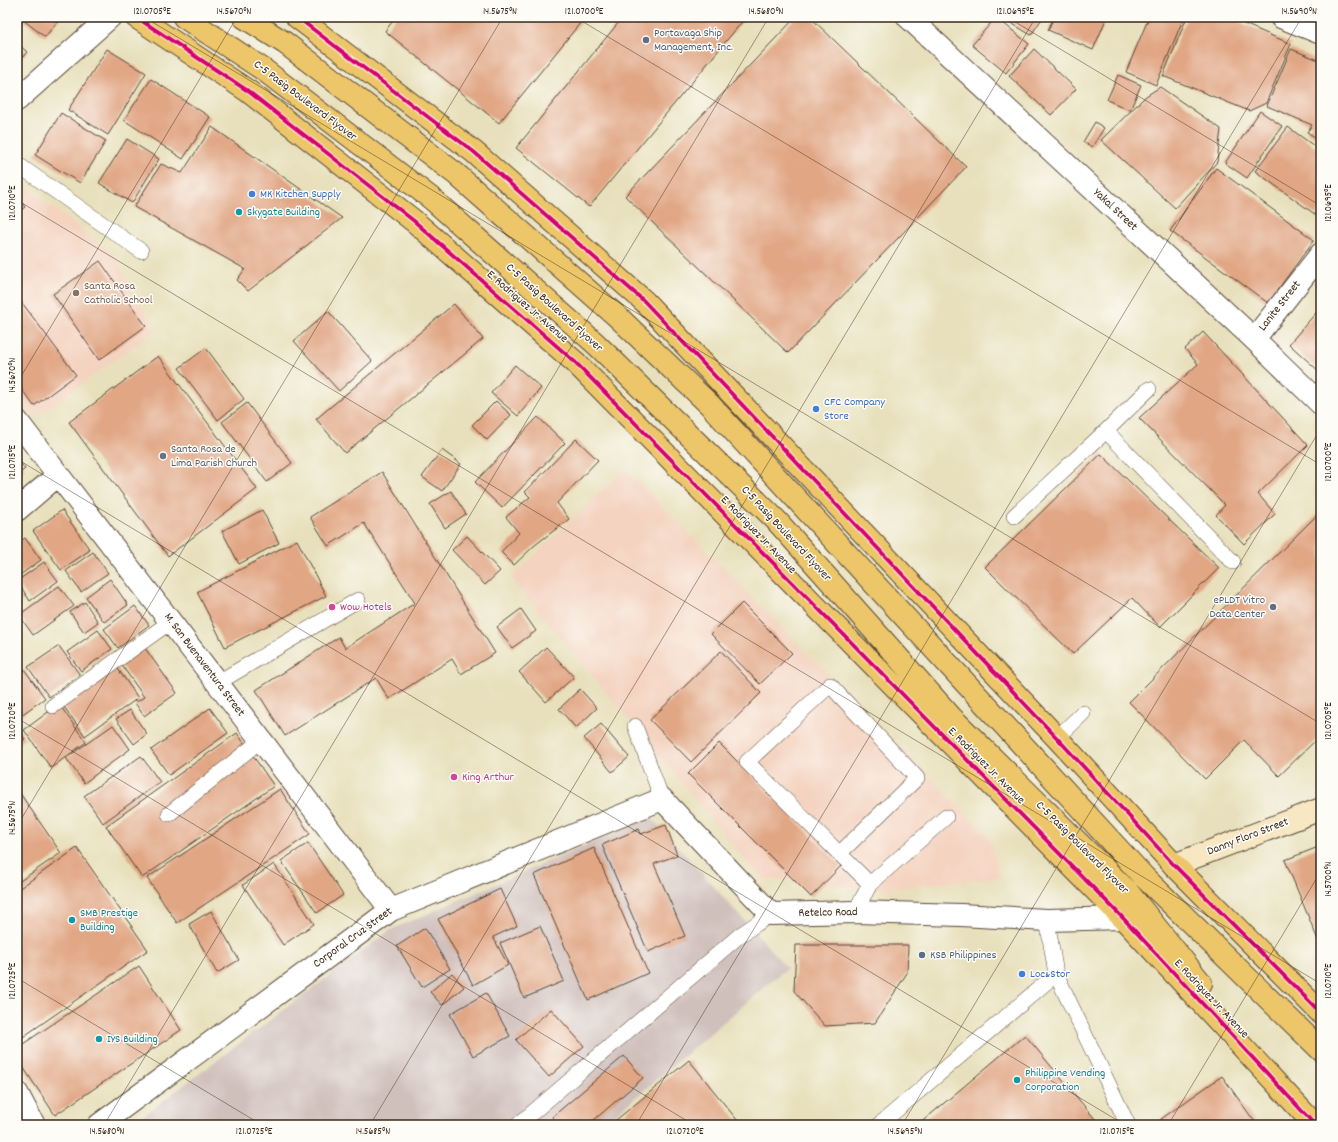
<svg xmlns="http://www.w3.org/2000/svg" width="1338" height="1142" viewBox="0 0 1338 1142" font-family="Dekko,sans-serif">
  <rect width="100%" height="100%" fill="#fdfcf7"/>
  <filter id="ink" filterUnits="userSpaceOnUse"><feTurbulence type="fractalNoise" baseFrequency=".025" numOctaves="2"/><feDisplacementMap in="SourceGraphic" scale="8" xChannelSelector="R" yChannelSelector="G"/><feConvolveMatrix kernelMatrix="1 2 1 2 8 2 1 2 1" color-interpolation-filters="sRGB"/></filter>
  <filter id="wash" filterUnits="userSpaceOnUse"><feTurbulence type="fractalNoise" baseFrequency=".012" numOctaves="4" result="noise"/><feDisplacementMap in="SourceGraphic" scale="16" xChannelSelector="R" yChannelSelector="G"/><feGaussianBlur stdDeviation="0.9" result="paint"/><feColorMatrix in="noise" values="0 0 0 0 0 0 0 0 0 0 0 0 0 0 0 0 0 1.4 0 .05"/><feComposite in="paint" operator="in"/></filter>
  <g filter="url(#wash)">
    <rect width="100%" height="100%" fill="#e8e0bc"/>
    <path fill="#f4d3c0" d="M17 180 114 255 155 331 36 417 17 391Z
      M625 469 990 838 1000 877 882 890 761 878 511 578Z"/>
    <path fill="#d0c0bc" d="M651 817 787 968 603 1125H131L390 930Z"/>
    <g id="blocks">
      <path fill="#e1a684" d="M17 17H61L45 37 22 19 17 26Z
        M396 17H585L499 123 385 31Z
        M623 17H746L589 207 516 148Z
        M796 17H810L966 167 788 353 625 196Z
        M996 17 1029 44 1006 73 972 45Z
        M1001 17H1043L1031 35Z
        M1054 17H1107L1093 50 1048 30Z
        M1149 17H1184L1156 85 1126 72Z
        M1187 17H1228L1291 44 1266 103 1249 111 1163 76Z
        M17 43 27 52 17 64Z
        M107 49 146 73 108 135 68 110Z
        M1034 49 1076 89 1051 115 1009 76Z
        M1291 49 1321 61V141L1307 132 1312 125 1267 106Z
        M1118 75 1141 85 1130 110 1107 100Z
        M151 79 210 117 183 159 124 120Z
        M1160 87 1221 129 1217 162 1175 208 1101 140 1146 96Z
        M1260 111 1282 126 1247 178 1225 163Z
        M61 113 106 141 80 183 35 155Z
        M1095 122 1104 128 1092 147 1083 142Z
        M212 127 342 218 248 291 237 280 245 269 134 207 161 164 182 173Z
        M1288 127 1321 151V208L1316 215 1255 171Z
        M127 139 159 159 132 203 99 183Z
        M1216 168 1314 240 1268 303 1170 231Z
        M17 197 25 207 17 213Z
        M100 261 146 326 99 360 53 294Z
        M17 296 76 375 34 406 17 383Z
        M454 304 483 339 345 453 316 419Z
        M1321 307V373L1289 344Z
        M328 311 372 361 339 391 294 341Z
        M1203 332 1308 445 1258 494 1275 514 1244 544 1216 515 1225 505 1139 418 1198 364 1185 349Z
        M206 348 244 399 218 420 179 368Z
        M158 356 257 489 168 556 69 422Z
        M515 365 541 388 518 416 491 393Z
        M496 401 511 415 487 440 472 425Z
        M247 403 292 463 267 482 222 422Z
        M538 417 565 443 502 508 475 482Z
        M576 439 598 460 557 503 569 519 535 545 514 565 501 552 519 533 506 517 530 497 525 492Z
        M442 450 461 464 442 491 422 477Z
        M1101 454 1219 568 1160 627 1132 598 1073 654 985 567Z
        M17 458 25 469 17 475Z
        M382 472 495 653 461 674 452 659 389 699 376 678 285 736 256 690 339 637 345 648 415 603 364 523 328 546 310 517Z
        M451 491 466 514 445 528 430 504Z
        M62 510 90 550 61 570 33 531Z
        M262 510 279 543 239 564 222 531Z
        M1321 511V735L1279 776 1244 740 1205 779 1129 702Z
        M467 536 500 571 485 585 452 550Z
        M25 538 41 560 17 577V543Z
        M297 540 326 596 225 647 197 592Z
        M93 552 108 573 81 592 66 571Z
        M44 562 58 581 30 601 17 581Z
        M110 579 128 605 104 622 86 597Z
        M59 586 74 606 33 635 19 615Z
        M17 592 23 600 17 604Z
        M85 602 98 622 84 632 70 612Z
        M742 603 792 653 760 684 711 634Z
        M135 606 149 625 118 648 104 629Z
        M521 609 536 631 512 648 497 627Z
        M98 630 112 649 81 671 67 652Z
        M142 644 177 693 144 716 135 703 144 697 118 660Z
        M59 646 80 675 49 697 28 667Z
        M546 647 574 677 546 702 519 672Z
        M721 651 761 693 691 762 650 720Z
        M116 666 138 698 85 736 62 704Z
        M24 669 45 698 17 718V674Z
        M580 689 597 708 576 728 559 709Z
        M59 704 86 742 51 768 24 730Z
        M210 708 228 733 169 775 151 750Z
        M130 710 147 734 134 744 116 719Z
        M601 724 629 757 612 772 584 738Z
        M113 725 130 749 84 783 66 758Z
        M17 727 25 739 17 745Z
        M237 733 274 786 142 878 106 826Z
        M719 743 841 866 811 897 688 774Z
        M141 756 160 782 103 823 84 796Z
        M280 789 310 834 177 923 147 878Z
        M19 792 61 853 17 883V794Z
        M666 825 677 855 654 864 685 936 648 952 602 845 639 829 641 834Z
        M308 843 343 895 317 913 281 861Z
        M1321 846V945H1320L1285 860Z
        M77 848 148 950 17 1041V890Z
        M594 848 648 973 588 1000 534 875Z
        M274 864 314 924 283 945 243 885Z
        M500 889 517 926 493 937 508 965 473 985 438 919Z
        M211 911 239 960 217 973 189 924Z
        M540 926 564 981 524 998 500 943Z
        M425 928 450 969 422 987 397 946Z
        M796 945H908L907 973 875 1023 825 1026 794 991Z
        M139 966 181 1030 55 1115 17 1058V1048Z
        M452 973 464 987 442 1005 430 992Z
        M486 993 510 1036 473 1056 450 1014Z
        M551 1009 584 1046 549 1077 516 1040Z
        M1025 1035 1100 1125H918Z
        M624 1056 643 1078 588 1125H559L552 1117Z
        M689 1060 741 1125H610Z
        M1222 1076 1257 1125H1166L1161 1119Z"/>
    </g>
  </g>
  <g filter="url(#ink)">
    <use href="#blocks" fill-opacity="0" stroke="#554536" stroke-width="1"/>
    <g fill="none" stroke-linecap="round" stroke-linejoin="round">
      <defs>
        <path id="service" d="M17 164 141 251
          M1106 431 1149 389
          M1014 516 1106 431 1233 562
          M217 683 358 600
          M53 706 170 622
          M635 726 662 799
          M1057 738 1083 713
          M169 814 261 740
          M839 854 917 778 830 685 747 762 870 884
          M855 912 870 884 946 817
          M1047 920 1056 974 1128 1125
          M518 1125 740 935 771 914
          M879 1125 1056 974"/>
        <path id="minor" d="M908 17 1254 339 1321 404
          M1281 17 1321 33
          M17 100 110 17
          M1254 339 1321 254
          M17 421 391 910
          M17 510 58 475
          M17 1093 34 1125
          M99 1125 391 910 662 799 771 914 855 912 961 915 1047 920 1123 918"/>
        <path id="secondary" d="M1174 865 1321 809"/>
        <path id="primary" d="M136 17 248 91 414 221 575 362 1123 918 1315 1125
          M184 17 264 70 432 199 596 344 776 520 951 717 1127 891 1201 983
          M244 17 285 43 456 174 620 319 709 404 1144 877 1321 1050
          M297 17 474 152 644 301 1057 738 1174 865 1321 1013"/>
      </defs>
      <use href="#service" stroke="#554536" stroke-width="16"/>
      <use href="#minor" stroke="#554536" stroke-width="24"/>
      <use href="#secondary" stroke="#554536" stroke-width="24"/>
      <use href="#primary" stroke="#554536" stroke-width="24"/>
      <use href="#service" stroke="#fff" stroke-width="15"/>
      <use href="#minor" stroke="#fff" stroke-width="22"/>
      <use href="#secondary" stroke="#f7e8c3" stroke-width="22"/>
      <use href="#primary" stroke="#ecc669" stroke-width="22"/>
      <defs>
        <path id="cycleway" d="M136 17 248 91 414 221 575 362 1123 918 1315 1125
          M297 17 474 152 644 301 1057 738 1174 865 1321 1013"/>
      </defs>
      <use href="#cycleway" stroke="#fdfcf7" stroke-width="6"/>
      <use href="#cycleway" stroke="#d6006c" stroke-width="4"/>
    </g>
  </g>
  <path fill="none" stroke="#3b2a1e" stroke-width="1" stroke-opacity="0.45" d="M144 17 1321 724M575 17 1321 465M1007 17 1321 206M17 200 1321 984M17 383 237 17M17 459 1125 1125M17 718 694 1125M17 826 503 17M17 978 262 1125M104 1125 769 17M370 1125 1036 17M636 1125 1302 17M902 1125 1321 428M1168 1125 1321 871"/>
  <g fill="#5c6f8a" stroke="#fdfcf7" stroke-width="1.5">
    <circle cx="646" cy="40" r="4"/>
    <circle cx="1273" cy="607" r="4"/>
    <circle cx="922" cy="955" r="4"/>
  </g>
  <g fill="#3f7fe0" stroke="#fdfcf7" stroke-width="1.5">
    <circle cx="252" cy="194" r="4"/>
    <circle cx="816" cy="409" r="4"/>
    <circle cx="1022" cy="974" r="4"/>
  </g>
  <g fill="#0f9aa8" stroke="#fdfcf7" stroke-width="1.5">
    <circle cx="239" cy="212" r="4"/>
    <circle cx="72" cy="920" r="4"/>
    <circle cx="99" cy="1039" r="4"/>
    <circle cx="1017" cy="1080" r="4"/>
  </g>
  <circle fill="#8d6e63" stroke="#fdfcf7" stroke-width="1.5" cx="76" cy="293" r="4"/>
  <circle fill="#6b7280" stroke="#fdfcf7" stroke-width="1.5" cx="163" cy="456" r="4"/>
  <g fill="#d1479c" stroke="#fdfcf7" stroke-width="1.5">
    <circle cx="332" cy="607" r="4"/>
    <circle cx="454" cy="777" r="4"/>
  </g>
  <g text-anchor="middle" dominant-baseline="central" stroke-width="3" stroke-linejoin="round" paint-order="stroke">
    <g font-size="12" fill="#4e5e75" stroke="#fdfcf7" text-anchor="start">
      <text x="654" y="33">Portavaga Ship<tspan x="654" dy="14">Management, Inc.</tspan></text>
      <text x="1265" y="600" text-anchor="end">ePLDT Vitro<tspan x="1265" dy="14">Data Center</tspan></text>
      <text x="930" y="955">KSB Philippines</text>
    </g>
    <g font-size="12" fill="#3b2a1e" stroke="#fdfcf7">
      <text transform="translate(305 101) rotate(37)">C-5 Pasig Boulevard Flyover</text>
      <text transform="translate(1115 210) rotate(43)">Yakal Street</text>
      <text transform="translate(1280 306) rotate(-52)">Lanite Street</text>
      <text transform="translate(527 307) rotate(41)">E. Rodriguez Jr. Avenue</text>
      <text transform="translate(554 308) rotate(42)">C-5 Pasig Boulevard Flyover</text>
      <text transform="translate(786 534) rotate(47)">C-5 Pasig Boulevard Flyover</text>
      <text transform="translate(758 535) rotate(46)">E. Rodriguez Jr. Avenue</text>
      <text transform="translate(204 665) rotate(53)">M. San Buenaventura Street</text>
      <text transform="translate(986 766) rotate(45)">E. Rodriguez Jr. Avenue</text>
      <text transform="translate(1248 837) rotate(-21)">Danny Floro Street</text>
      <text transform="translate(1082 848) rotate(45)">C-5 Pasig Boulevard Flyover</text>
      <text transform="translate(828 913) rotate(-1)">Retelco Road</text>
      <text transform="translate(353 938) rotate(-36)">Corporal Cruz Street</text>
      <text transform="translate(1211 999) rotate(47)">E. Rodriguez Jr. Avenue</text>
    </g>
    <g font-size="12" fill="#366cbe" stroke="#fdfcf7" text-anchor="start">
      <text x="260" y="194">MK Kitchen Supply</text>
      <text x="824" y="402">CFC Company<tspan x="824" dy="14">Store</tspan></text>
      <text x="1030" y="974">Loc&amp;Stor</text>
    </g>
    <g font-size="12" fill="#0d838f" stroke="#fdfcf7" text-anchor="start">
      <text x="247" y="212">Skygate Building</text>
      <text x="80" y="913">SMB Prestige<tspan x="80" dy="14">Building</tspan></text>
      <text x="107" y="1039">IYS Building</text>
      <text x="1025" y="1073">Philippine Vending<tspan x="1025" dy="14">Corporation</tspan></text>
    </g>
    <g font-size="12" fill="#785e54" stroke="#fdfcf7" text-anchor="start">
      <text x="84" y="286">Santa Rosa<tspan x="84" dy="14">Catholic School</tspan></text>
    </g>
    <g font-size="12" fill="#5b616d" stroke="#fdfcf7" text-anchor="start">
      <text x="171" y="449">Santa Rosa de<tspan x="171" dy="14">Lima Parish Church</tspan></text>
    </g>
    <g font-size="12" fill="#b23c85" stroke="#fdfcf7" text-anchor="start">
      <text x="340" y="607">Wow Hotels</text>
      <text x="462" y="777">King Arthur</text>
    </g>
  </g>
  <rect width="1338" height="1142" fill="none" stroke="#fdfcf7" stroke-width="44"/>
  <rect x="22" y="22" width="1294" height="1098" fill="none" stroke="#3b2a1e" stroke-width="1.5"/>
  <g font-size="10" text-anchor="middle" fill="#3b2a1e">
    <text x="152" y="14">121.0705°E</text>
    <text x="234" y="14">14.5670°N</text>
    <text x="500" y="14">14.5675°N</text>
    <text x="584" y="14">121.0700°E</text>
    <text x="766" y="14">14.5680°N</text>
    <text x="1015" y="14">121.0695°E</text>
    <text x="1299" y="14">14.5690°N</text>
    <text transform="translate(1327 203) rotate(-90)" y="4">121.0695°E</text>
    <text transform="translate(11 203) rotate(-90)" y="4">121.0710°E</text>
    <text transform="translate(11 375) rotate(-90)" y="4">14.5670°N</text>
    <text transform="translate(1327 462) rotate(-90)" y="4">121.0700°E</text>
    <text transform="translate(11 462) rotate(-90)" y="4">121.0715°E</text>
    <text transform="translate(1327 721) rotate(-90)" y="4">121.0705°E</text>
    <text transform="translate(11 721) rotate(-90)" y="4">121.0720°E</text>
    <text transform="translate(11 818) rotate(-90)" y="4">14.5675°N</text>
    <text transform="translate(1327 879) rotate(-90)" y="4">14.5700°N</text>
    <text transform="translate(1327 981) rotate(-90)" y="4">121.0710°E</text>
    <text transform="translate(11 981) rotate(-90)" y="4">121.0725°E</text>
    <text x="107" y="1134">14.5680°N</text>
    <text x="254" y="1134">121.0725°E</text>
    <text x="373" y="1134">14.5685°N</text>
    <text x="685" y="1134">121.0720°E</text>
    <text x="905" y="1134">14.5695°N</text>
    <text x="1117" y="1134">121.0715°E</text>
  </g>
</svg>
